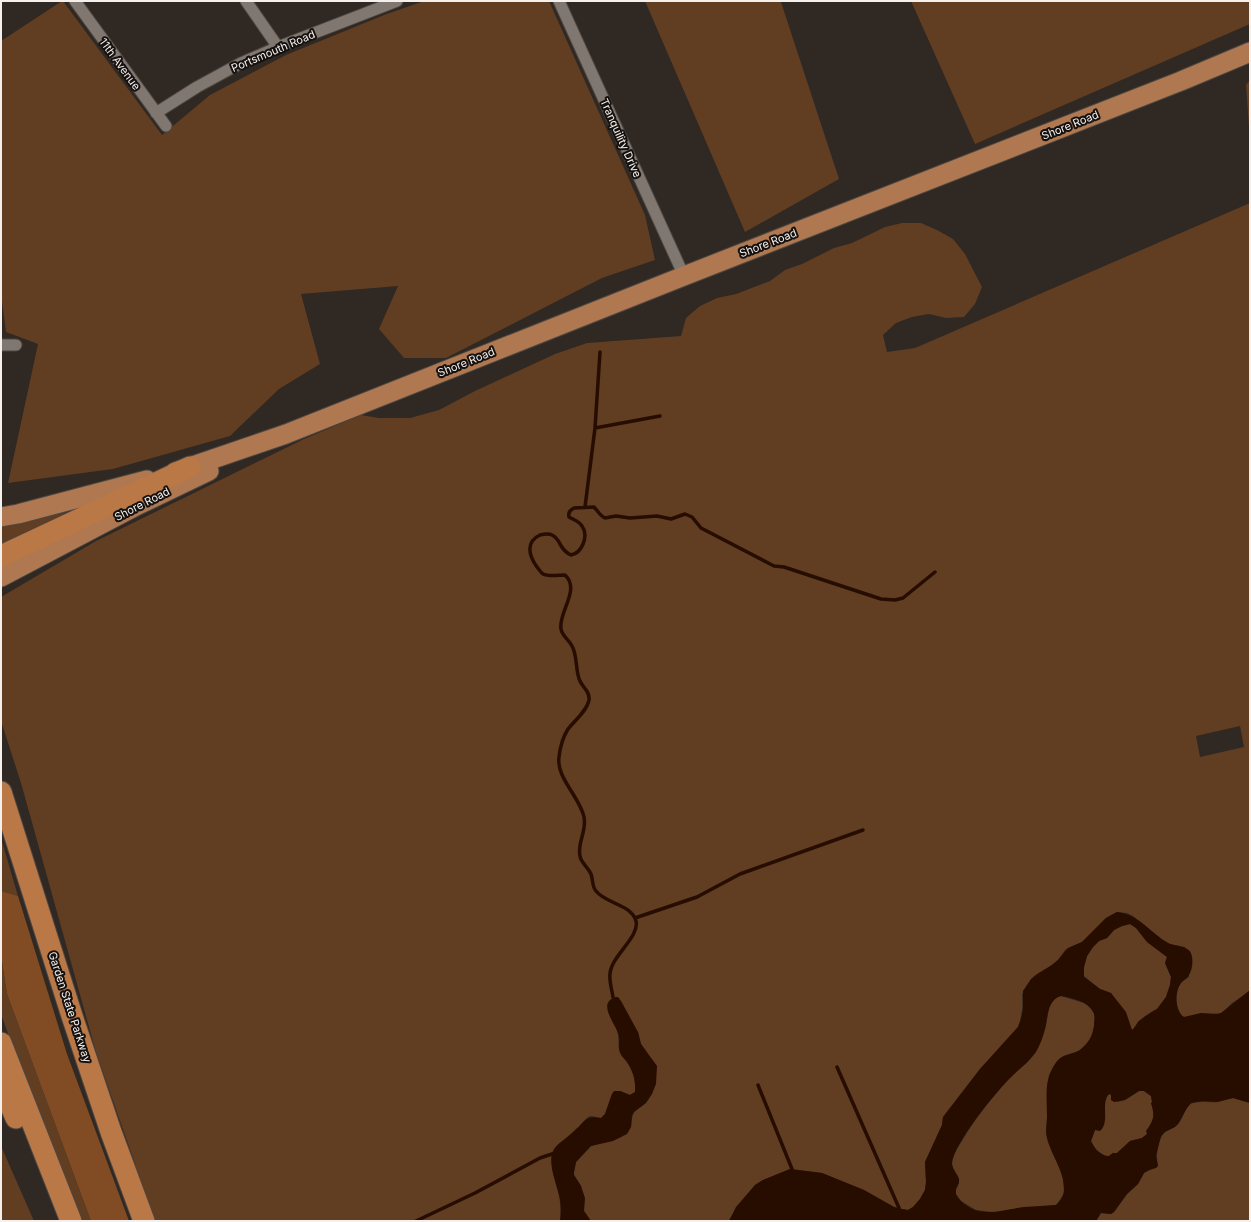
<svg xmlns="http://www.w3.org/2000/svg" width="1251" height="1222" viewBox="0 0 1251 1222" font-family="Inter,sans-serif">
  <rect width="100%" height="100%" fill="#2f2823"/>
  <path fill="#613d22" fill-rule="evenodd" d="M62 1H63L162 135 210 95 286 55 384 15 424 1H549L645 215 655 260 602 278 446 358H404L379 329 398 286 301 294 320 364 279 389 230 436 113 469 8 483 38 344 6 332 1 294V41Z
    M645 1H783L781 2 839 179 745 232Z
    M911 1H1250V24L975 144Z
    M1250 80V141L1246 85Z
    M1250 203V990L1249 992 1232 1003 1222 1013 1184 1017C1175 1011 1174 992 1181 983 1183 981 1186 979 1189 977L1185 947 1170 944 1163 940 1133 916 1127 913 1117 912 1106 918 1082 942 1068 948 1065 950 1058 960 1045 970 1022 994C1023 1006 1022 1016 1018 1027L980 1069 943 1117 942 1125 925 1162 926 1182 925 1190 920 1199 913 1207 908 1210 902 1209 894 1207 864 1190 822 1173 790 1169 763 1180 755 1185 730 1218 729 1221H591L584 1211 581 1186 574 1175V1172L576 1162 591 1146 621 1137 631 1127C632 1117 632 1111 642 1106L646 1051 641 1044 638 1032 617 1031C620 1039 617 1046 620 1053 622 1057 626 1060 628 1064 634 1072 636 1082 635 1092L630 1095 620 1091 612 1094 605 1114 601 1118 591 1116 588 1117 552 1155C550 1171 558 1186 560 1202 561 1208 561 1215 560 1221H155L96 1052 21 783 1 721V597L96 541 304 439 361 415 379 418H410L439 410 475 391 555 354 587 343 681 336 686 318 700 306 717 298 736 294 770 281 785 270 802 264 834 248 852 243 885 227 902 223H921L937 230 953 239 965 254 982 287 975 304 964 317 946 318 929 314 912 317 896 323 883 335 887 352 915 348ZM1240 726 1244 747 1200 757 1196 736Z
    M67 512 39 527 1 545V526Z
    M1 838 18 896 1 891Z
    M1130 924 1136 928 1147 942 1167 957 1165 963 1171 977 1170 985 1166 997 1157 1009C1154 1010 1140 1019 1138 1022 1136 1026 1135 1028 1132 1030L1111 993 1100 989 1084 976V967L1087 956 1093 947 1099 941 1107 938 1114 930 1122 926Z
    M1 955 7 994 91 1221H83L33 1103 1 1014Z
    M1061 996 1087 1004 1094 1013 1095 1018 1093 1034 1088 1043 1079 1051 1063 1056 1049 1075 1047 1087V1118L1046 1132 1052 1152 1060 1167 1063 1179 1064 1193 1061 1198 1056 1205 1036 1207H1025L998 1212H991L976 1210 961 1201 956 1194V1188L959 1183C957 1177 952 1169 952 1163 952 1156 958 1147 962 1141 975 1118 992 1097 1010 1078 1016 1071 1024 1066 1030 1059 1033 1055 1035 1050 1037 1046 1039 1040 1042 1035 1045 1029 1049 1017 1046 1000 1061 996Z
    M1139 1091H1144L1151 1096 1152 1102 1151 1103 1154 1112 1152 1124 1150 1126 1147 1134 1142 1138 1130 1141 1117 1153H1113L1109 1156 1107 1157 1095 1149 1091 1141 1095 1130 1105 1120V1098L1108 1095 1110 1094 1117 1102 1125 1100Z
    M1233 1098 1250 1103V1221H1096L1101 1213 1111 1214 1114 1212 1127 1194 1138 1184 1144 1173 1158 1166C1156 1157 1157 1144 1162 1136 1165 1129 1174 1129 1179 1123 1184 1117 1185 1105 1193 1103 1201 1101 1209 1103 1218 1102 1223 1101 1228 1099 1233 1098Z
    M1 1146 34 1221H1Z"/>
  <path fill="#814c23" d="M1 891 18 896 67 1054 129 1221H91L7 994 1 955Z"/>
  <path fill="#270d00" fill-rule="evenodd" d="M1117 912C1140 915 1149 932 1168 943 1176 947 1191 945 1192 957 1193 963 1192 970 1189 975 1187 979 1183 980 1181 983 1174 992 1175 1011 1184 1017L1201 1013 1218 1014 1221 1013 1250 990V1103L1233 1098 1217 1102 1203 1101 1191 1103 1187 1108 1178 1124 1175 1127 1165 1132 1161 1136 1156 1156 1158 1166 1156 1168 1149 1170 1144 1173 1138 1184 1127 1194 1114 1212 1111 1214 1101 1213 1096 1221H729L736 1207 755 1185 763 1180 790 1169 822 1173 864 1190 894 1207 902 1209 908 1210 913 1207 920 1199 925 1190 926 1182 925 1162 942 1125 943 1117 980 1069 1018 1027 1021 1019 1023 1009V991L1031 979 1037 974 1052 965 1058 960 1068 948 1082 942 1106 918ZM1130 924 1136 928 1147 942 1167 957 1165 963 1171 977 1170 985 1166 997 1157 1009C1154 1010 1140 1020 1138 1022 1136 1025 1135 1027 1132 1030L1126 1012 1111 993 1100 989 1084 977V967L1087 956 1093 947 1099 941 1107 938 1114 930 1122 926ZM1061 996C1073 998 1090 1002 1094 1014 1095 1018 1094 1022 1094 1026 1092 1037 1089 1042 1081 1049 1075 1054 1065 1054 1059 1059 1052 1066 1048 1077 1047 1086 1046 1096 1047 1107 1047 1117 1047 1124 1045 1131 1047 1138 1051 1157 1077 1188 1056 1205 1045 1206 1035 1206 1025 1207 1004 1209 980 1220 961 1201 950 1190 960 1188 959 1179 957 1173 952 1169 952 1163 954 1143 996 1092 1010 1078 1019 1069 1029 1062 1036 1052 1040 1045 1043 1037 1045 1029 1048 1017 1047 1000 1061 996ZM1139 1091H1144L1151 1096 1152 1102 1151 1103C1155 1116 1154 1120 1146 1131L1147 1134 1142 1138 1130 1141 1117 1153H1113L1109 1156C1100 1156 1095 1149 1091 1141L1095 1130 1100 1131C1110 1122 1101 1105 1108 1095L1110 1094 1111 1095V1100L1114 1102 1125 1100Z
    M616 997H618L621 1001 638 1032 641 1044 657 1066 656 1084 652 1094 646 1103 634 1112 632 1115 631 1127 627 1134 613 1141 591 1146 576 1162 574 1172V1175L581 1186 585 1198 584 1211 591 1221H560C561 1214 561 1207 560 1199 558 1187 547 1164 553 1151 556 1144 570 1136 575 1130 587 1120 584 1115 601 1118L605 1114 612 1094 614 1091H620L630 1095 635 1092C636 1081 633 1071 627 1062 625 1059 621 1056 620 1052 618 1047 620 1042 619 1037 618 1026 595 1003 616 997Z"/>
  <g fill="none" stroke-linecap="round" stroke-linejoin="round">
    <path stroke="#270d00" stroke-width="3.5" d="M595 428 660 416
      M585 507 595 428 600 352
      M635 918 697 897 740 874 863 830
      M613 997C612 990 609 981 610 974 611 956 640 937 636 921 631 904 606 904 596 891 592 887 593 879 591 874 588 867 581 863 580 856 577 843 587 831 584 817 580 797 556 778 559 757 560 748 563 737 568 729 575 720 587 711 589 700 590 691 583 688 580 681 575 671 578 657 572 646 569 640 562 636 561 629 558 612 581 590 565 575 559 575 549 577 543 574 540 572 539 569 537 567 529 556 525 542 540 535 544 534 548 533 552 535 562 540 558 549 571 555 582 553 589 536 582 526 579 521 574 520 569 517 568 513 570 510 574 508L594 507C598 511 600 516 605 518L616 516 630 518 657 516 671 519 685 514 692 517 701 528 774 566 784 567 881 599 895 600 903 598 935 572
      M837 1067 899 1208
      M758 1085 792 1169
      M416 1221 475 1193 540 1158 552 1154"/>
    <defs>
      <path id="minor" d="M75 1 166 126
        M246 1 278 47
        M559 1 684 276
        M156 113 197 87 241 63 278 47 397 1
        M1 345H16"/>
      <path id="trunk" d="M175 472 286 434 684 276 1181 81 1250 52
        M1 517 18 514 147 480
        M1 577 134 507 209 471"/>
      <path id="motorway" d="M1 556 190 467
        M1 792 72 1016 111 1132 144 1221
        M1 1043 71 1221
        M1 1084 16 1118"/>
    </defs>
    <use href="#minor" stroke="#4d4742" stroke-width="13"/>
    <use href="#trunk" stroke="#4d4742" stroke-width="21"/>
    <use href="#motorway" stroke="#4d4742" stroke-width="23"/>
    <use href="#minor" stroke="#807771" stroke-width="11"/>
    <use href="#trunk" stroke="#af7850" stroke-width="19"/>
    <use href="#motorway" stroke="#bb7847" stroke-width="21"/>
  </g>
  <g text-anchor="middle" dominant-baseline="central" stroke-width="4" stroke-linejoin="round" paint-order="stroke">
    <g font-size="11" fill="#f6f0ed" stroke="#15110f">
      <text transform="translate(273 51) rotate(-23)">Portsmouth Road</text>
      <text transform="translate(120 64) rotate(54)">11th Avenue</text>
      <text transform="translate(1070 125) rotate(-22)">Shore Road</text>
      <text transform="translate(621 138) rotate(66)">Tranquility Drive</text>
      <text transform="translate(768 243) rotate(-21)">Shore Road</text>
      <text transform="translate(466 362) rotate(-22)">Shore Road</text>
      <text transform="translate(142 504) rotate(-27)">Shore Road</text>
      <text transform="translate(70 1007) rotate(72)">Garden State Parkway</text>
    </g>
  </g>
  <rect width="1251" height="1222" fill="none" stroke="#f6f0ed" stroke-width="4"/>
</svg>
